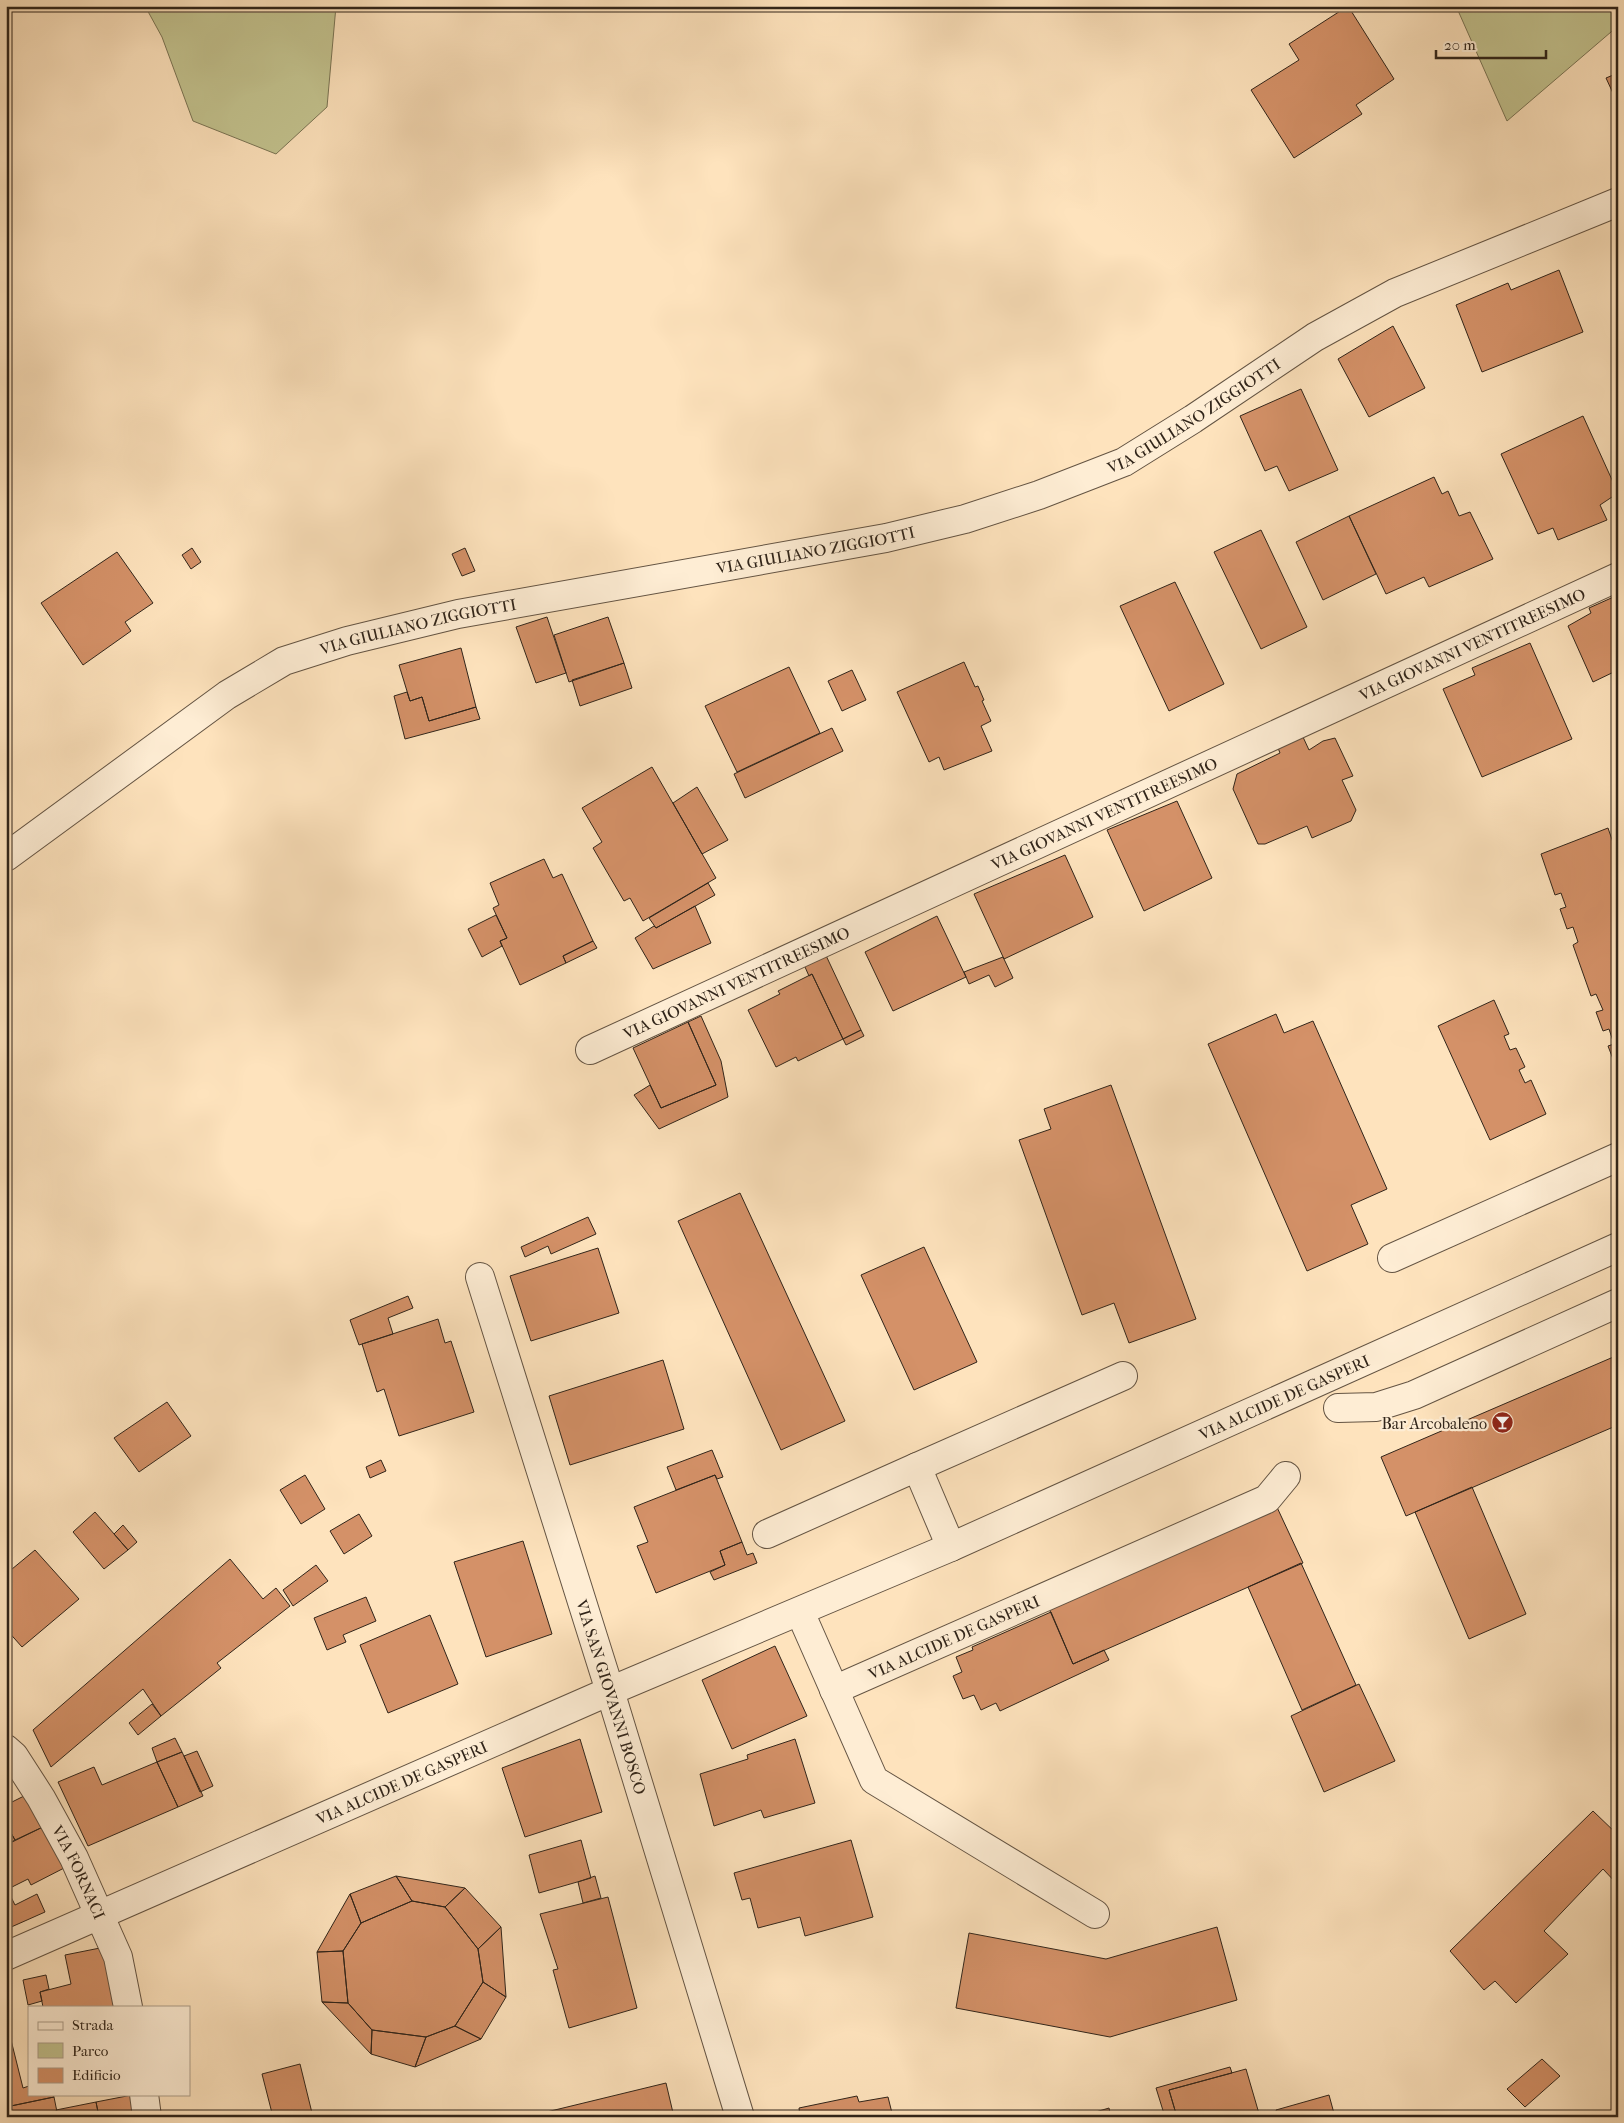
<svg xmlns="http://www.w3.org/2000/svg" width="1624" height="2123" viewBox="0 0 1624 2123" font-family="'IM FELL French Canon',serif">
  <rect width="100%" height="100%" fill="#fee3bd"/>
  <filter id="stains"><feTurbulence type="fractalNoise" baseFrequency=".004" numOctaves="4"/><feColorMatrix values="0 0 0 0 .2 0 0 0 0 .09 0 0 0 0 .02 0 0 0 .5 -.17"/></filter>
  <radialGradient id="worn" r=".72"><stop offset=".6" stop-color="#630" stop-opacity="0"/><stop offset="1" stop-color="#630" stop-opacity=".3"/></radialGradient>
  <path fill="#c3c38f" stroke="#7a7454" d="M145 6H336L327 107 276 154 193 121 162 37Z
    M1456 6H1618V26L1507 121Z"/>
  <path fill="#d49168" stroke="#31251a" d="M1348 6 1394 79 1356 105 1362 114 1294 158 1251 90 1299 60 1289 44Z
    M1618 73V104L1606 78Z
    M1559 270 1583 332 1482 372 1456 305 1508 283 1511 290Z
    M1393 326 1425 388 1369 417 1338 359Z
    M1301 389 1338 470 1289 491 1277 466 1265 471 1240 416Z
    M1583 416 1618 493 1600 505 1607 520 1558 540 1553 528 1538 534 1501 454Z
    M1434 477 1442 494 1448 491 1459 516 1470 512 1493 559 1429 587 1424 577 1386 594 1349 516Z
    M1349 516 1376 574 1323 600 1296 542Z
    M1261 530 1307 627 1261 649 1214 552Z
    M192 548 201 562 191 569 182 555Z
    M465 548 475 571 462 576 452 554Z
    M117 552 153 603 125 622 131 631 83 665 41 603Z
    M1175 582 1224 684 1169 711 1120 606Z
    M1618 595V670L1593 682 1568 626 1591 613 1589 608Z
    M547 617 566 673 536 683 516 627Z
    M608 617 624 663 569 682 554 635Z
    M1530 643 1572 739 1482 777 1443 689 1475 675 1472 668Z
    M461 648 476 707 429 721 422 697 410 701 399 665Z
    M964 662 975 687 978 686 984 700 982 701 991 721 981 726 992 751 944 770 939 757 929 762 897 692Z
    M624 663 632 688 580 706 572 680Z
    M789 667 820 733 737 772 705 706Z
    M852 670 866 700 842 711 828 681Z
    M407 692 410 701 422 697 429 721 476 707 480 719 405 739 394 696Z
    M832 728 843 751 745 798 734 774Z
    M1303 737 1309 750 1323 741 1335 738 1353 776 1342 780 1356 810 1351 821 1312 838 1307 826 1265 844H1258L1233 789 1237 774 1280 753 1278 748Z
    M652 767 716 878 643 921 630 898 624 901 593 848 602 842 582 808Z
    M697 787 728 840 702 854 673 803Z
    M1177 801 1212 878 1144 911 1107 830Z
    M1608 828 1618 857V867H1615L1618 874V1072L1608 1046 1614 1044 1609 1029 1603 1031 1596 1012 1603 1010 1596 994 1591 996 1573 945 1578 942 1573 927 1567 929 1560 909 1566 907 1561 893 1555 895 1541 854Z
    M1065 855 1093 917 1004 959 974 894Z
    M544 859 553 878 562 874 593 941 563 956 566 963 520 985 500 941 507 938 493 908 499 905 490 883Z
    M708 883 715 895 656 928 649 918Z
    M695 906 711 943 653 969 635 938 654 926 656 928Z
    M496 915 507 938 500 941 502 946 482 957 468 929Z
    M937 916 966 977 893 1011 865 952Z
    M593 941 597 948 566 963 563 956Z
    M822 947 861 1030 843 1039 812 974 809 976 801 958Z
    M1003 957 1013 978 995 987 989 975 969 984 964 972Z
    M812 974 843 1039 798 1061 796 1057 776 1067 748 1010 780 994 778 991Z
    M1494 1000 1509 1034 1504 1036 1510 1050 1516 1048 1525 1067 1519 1070 1525 1083 1531 1080 1546 1114 1490 1140 1438 1026Z
    M1276 1014 1284 1033 1313 1021 1387 1189 1351 1205 1368 1244 1307 1271 1208 1044Z
    M701 1016 721 1061 728 1097 659 1129 634 1095 650 1085 661 1108 716 1085 688 1022Z
    M688 1022 716 1085 661 1108 633 1048Z
    M861 1030 864 1036 846 1045 843 1039Z
    M1111 1085 1196 1319 1129 1343 1114 1303 1082 1315 1019 1140 1051 1129 1044 1109Z
    M740 1193 845 1421 781 1450 678 1221Z
    M588 1217 596 1234 551 1254 548 1246 525 1257 521 1247Z
    M924 1247 977 1362 914 1390 861 1275Z
    M598 1248 619 1313 531 1341 510 1276Z
    M408 1296 413 1308 388 1318 393 1334 359 1345 350 1320Z
    M438 1319 445 1343 451 1341 474 1412 399 1436 384 1389 377 1392 362 1344Z
    M1618 1355V1425L1406 1516 1381 1457Z
    M663 1360 684 1429 570 1465 549 1396Z
    M167 1402 191 1436 139 1472 114 1438Z
    M712 1450 723 1477 717 1479 715 1475 676 1490 667 1467Z
    M381 1460 386 1471 370 1478 366 1467Z
    M305 1475 325 1509 301 1524 280 1490Z
    M715 1475 742 1542 720 1551 725 1565 656 1593 637 1546 648 1542 634 1507Z
    M1472 1487 1526 1614 1469 1639 1415 1512Z
    M1275 1503 1303 1563 1073 1664 1047 1604Z
    M95 1512 128 1550 104 1569 73 1532Z
    M359 1514 372 1536 344 1554 330 1531Z
    M123 1525 137 1542 128 1550 114 1534Z
    M523 1541 552 1634 486 1657 454 1562Z
    M742 1542 747 1555 753 1553 757 1563 714 1580 710 1572 725 1565 720 1551Z
    M35 1550 79 1599 22 1647 6 1629V1574Z
    M230 1559 263 1599 276 1588 290 1606 217 1663 221 1668 161 1716 143 1689 51 1767 33 1730Z
    M1301 1563 1356 1685 1302 1710 1248 1587Z
    M316 1565 328 1581 293 1606 283 1590Z
    M366 1597 376 1621 343 1635 346 1642 327 1650 314 1618Z
    M1051 1612 1073 1664 1104 1650 1109 1660 1000 1711 996 1703 981 1710 974 1695 963 1699 953 1676 962 1672 956 1657 973 1650 972 1647Z
    M430 1615 458 1684 388 1713 360 1645Z
    M775 1646 807 1716 732 1749 702 1680Z
    M1359 1684 1395 1761 1324 1792 1291 1716Z
    M152 1704 161 1716 138 1735 129 1723Z
    M175 1738 182 1752 157 1762 152 1748Z
    M580 1739 602 1812 525 1837 502 1768Z
    M795 1739 815 1803 764 1818 761 1810 714 1826 700 1774 748 1759 747 1755Z
    M197 1751 213 1786 200 1792 184 1756Z
    M182 1752 203 1796 178 1807 157 1762Z
    M157 1762 178 1807 88 1846 58 1782 94 1767 102 1785Z
    M30 1793 47 1825 15 1840 6 1824V1805Z
    M1593 1811 1618 1835V1885L1603 1869 1544 1931 1568 1954 1516 2003 1495 1981 1484 1990 1450 1951Z
    M6 1824 15 1840 6 1845Z
    M47 1825 68 1866 31 1885 28 1879 6 1890V1845Z
    M581 1840 591 1878 539 1893 529 1855Z
    M851 1840 873 1917 805 1936 800 1917 758 1928 750 1898 742 1900 734 1873Z
    M396 1876 465 1888 445 1907 412 1901Z
    M396 1876 412 1901 361 1923 350 1894Z
    M595 1876 601 1898 583 1903 578 1882Z
    M465 1888 501 1927 478 1949 445 1907Z
    M7 1889 15 1905 37 1894 45 1912 9 1928 6 1923Z
    M350 1894 361 1923 343 1951 317 1952Z
    M608 1897 637 2008 569 2028 553 1970 558 1969 540 1914Z
    M412 1901 445 1907 478 1949 483 1982 455 2026 426 2037 372 2030 348 2003 343 1951 361 1923Z
    M501 1927 506 1997 483 1982 478 1949Z
    M1217 1927 1237 2000 1110 2037 956 2008 969 1933 1106 1959Z
    M105 1947 118 2007H43L40 1992 71 1984 65 1955Z
    M343 1951 348 2003 322 2002 317 1952Z
    M46 1975 49 1989 40 1992 42 2001 28 2005 23 1980Z
    M483 1982 506 1997 481 2039 455 2026Z
    M322 2002 348 2003 372 2030 371 2054Z
    M455 2026 481 2039 415 2067 426 2037Z
    M372 2030 426 2037 415 2067 371 2054Z
    M11 2040 23 2088 29 2086V2094H53L54 2097 6 2107V2042Z
    M1542 2059 1560 2076 1525 2107 1507 2089Z
    M300 2064 313 2117H273L262 2074Z
    M1230 2067 1232 2073 1169 2090 1177 2117H1165L1156 2088Z
    M1246 2069 1260 2117H1177L1169 2090Z
    M666 2083 674 2117H526Z
    M132 2095 137 2117H99L96 2102Z
    M1329 2095 1335 2117H1278L1276 2110Z
    M857 2096 859 2102 888 2097 893 2117H800L799 2108Z
    M54 2097 58 2117H6V2107Z
    M96 2102 99 2117H58L56 2110Z
    M1109 2108 1111 2117H1079Z"/>
  <g fill="none" stroke-linecap="round" stroke-linejoin="round">
    <defs>
      <g id="minor">
        <path id="s1" d="M6 857 227 695 284 661 347 641 458 614 886 538 965 519 1039 495 1124 462 1193 419 1315 337 1395 293 1618 202"/>
        <path id="s2" d="M590 1050 1618 577"/>
        <path d="M1392 1258 1618 1157"/>
        <path id="s3" d="M480 1277 610 1691 740 2117"/>
        <path d="M1338 1408 1376 1407 1414 1395 1618 1303"/>
        <path d="M917 1467 1123 1376"/>
        <path d="M767 1534 917 1467 951 1547"/>
        <path d="M800 1612 874 1780 1095 1914"/>
        <path id="s4" d="M834 1690 1267 1499 1286 1476"/>
        <path id="s5" d="M6 1749 14 1756 41 1798 74 1858 118 1957 128 2007"/>
        <path id="s6" d="M6 1956 610 1691 951 1547 1618 1247"/>
        <path d="M144 2094 147 2117"/>
      </g>
    </defs>
    <use href="#minor" stroke="#645443" stroke-width="30"/>
    <use href="#minor" stroke="#feedd4" stroke-width="28"/>
  </g>
  <defs>
    <symbol id="bar-disc" viewBox="-11 -11 22 22"><circle r="9.5" fill="#8f2418" stroke="#feedd4"/><path d="M-6-5H6L.8 .8V4.5H3.5V6h-7V4.5H-.8V.8Z" fill="#fff"/></symbol>
  </defs>
  <g fill-rule="evenodd">
    <use href="#bar-disc" x="1490" y="1410" width="25" height="25"/>
  </g>
  <g text-anchor="middle" dominant-baseline="central" stroke-width="4.5" stroke-linejoin="round" paint-order="stroke">
    <g font-size="16" fill="#31251a" stroke="#feedd4">
      <text stroke="none"><textPath href="#s1" startOffset="1289">VIA GIULIANO ZIGGIOTTI</textPath></text>
      <text stroke="none"><textPath href="#s1" startOffset="884">VIA GIULIANO ZIGGIOTTI</textPath></text>
      <text stroke="none"><textPath href="#s1" startOffset="479">VIA GIULIANO ZIGGIOTTI</textPath></text>
      <text stroke="none"><textPath href="#s2" startOffset="971">VIA GIOVANNI VENTITREESIMO</textPath></text>
      <text stroke="none"><textPath href="#s2" startOffset="566">VIA GIOVANNI VENTITREESIMO</textPath></text>
      <text stroke="none"><textPath href="#s2" startOffset="161">VIA GIOVANNI VENTITREESIMO</textPath></text>
      <text stroke="none"><textPath href="#s6" startOffset="1395">VIA ALCIDE DE GASPERI</textPath></text>
      <text stroke="none"><textPath href="#s4" startOffset="131">VIA ALCIDE DE GASPERI</textPath></text>
      <text stroke="none"><textPath href="#s3" startOffset="440">VIA SAN GIOVANNI BOSCO</textPath></text>
      <text stroke="none"><textPath href="#s6" startOffset="432">VIA ALCIDE DE GASPERI</textPath></text>
      <text stroke="none"><textPath href="#s5" startOffset="144">VIA FORNACI</textPath></text>
    </g>
    <g font-size="16" fill="#31251a" stroke="#feedd4" text-anchor="end">
      <text x="1487" y="1423">Bar Arcobaleno</text>
    </g>
  </g>
  <rect width="1624" height="2123" fill="none" stroke="#fee3bd" stroke-width="25"/>
  <rect x="8" y="8" width="1609" height="2108" fill="none" stroke="#31251a" stroke-width="2.5"/>
  <rect x="12" y="12" width="1599" height="2098" fill="none" stroke="#31251a"/>
  <rect x="28" y="2006" width="162" height="90" fill="#feedd4" stroke="#ac9d8a"/>
  <rect x="38" y="2022" width="25" height="8" fill="#feedd4" stroke="#ac9d8a"/>
  <text x="72" y="2030" font-size="15" fill="#31251a">Strada</text>
  <rect x="38" y="2043" width="25" height="15" fill="#c3c38f" stroke="#ac9d8a"/>
  <text x="72" y="2056" font-size="15" fill="#31251a">Parco</text>
  <rect x="38" y="2068" width="25" height="15" fill="#d49168" stroke="#ac9d8a"/>
  <text x="72" y="2080" font-size="15" fill="#31251a">Edificio</text>
  <path d="M1436 50v8h110v-8" fill="none" stroke="#31251a" stroke-width="2.5"/>
  <text x="1444" y="50" font-size="15" fill="#31251a" stroke="#feedd4" stroke-width="4" paint-order="stroke">20 m</text>
  <rect width="100%" height="100%" filter="url(#stains)"/>
  <rect width="100%" height="100%" fill="url(#worn)"/>
</svg>
